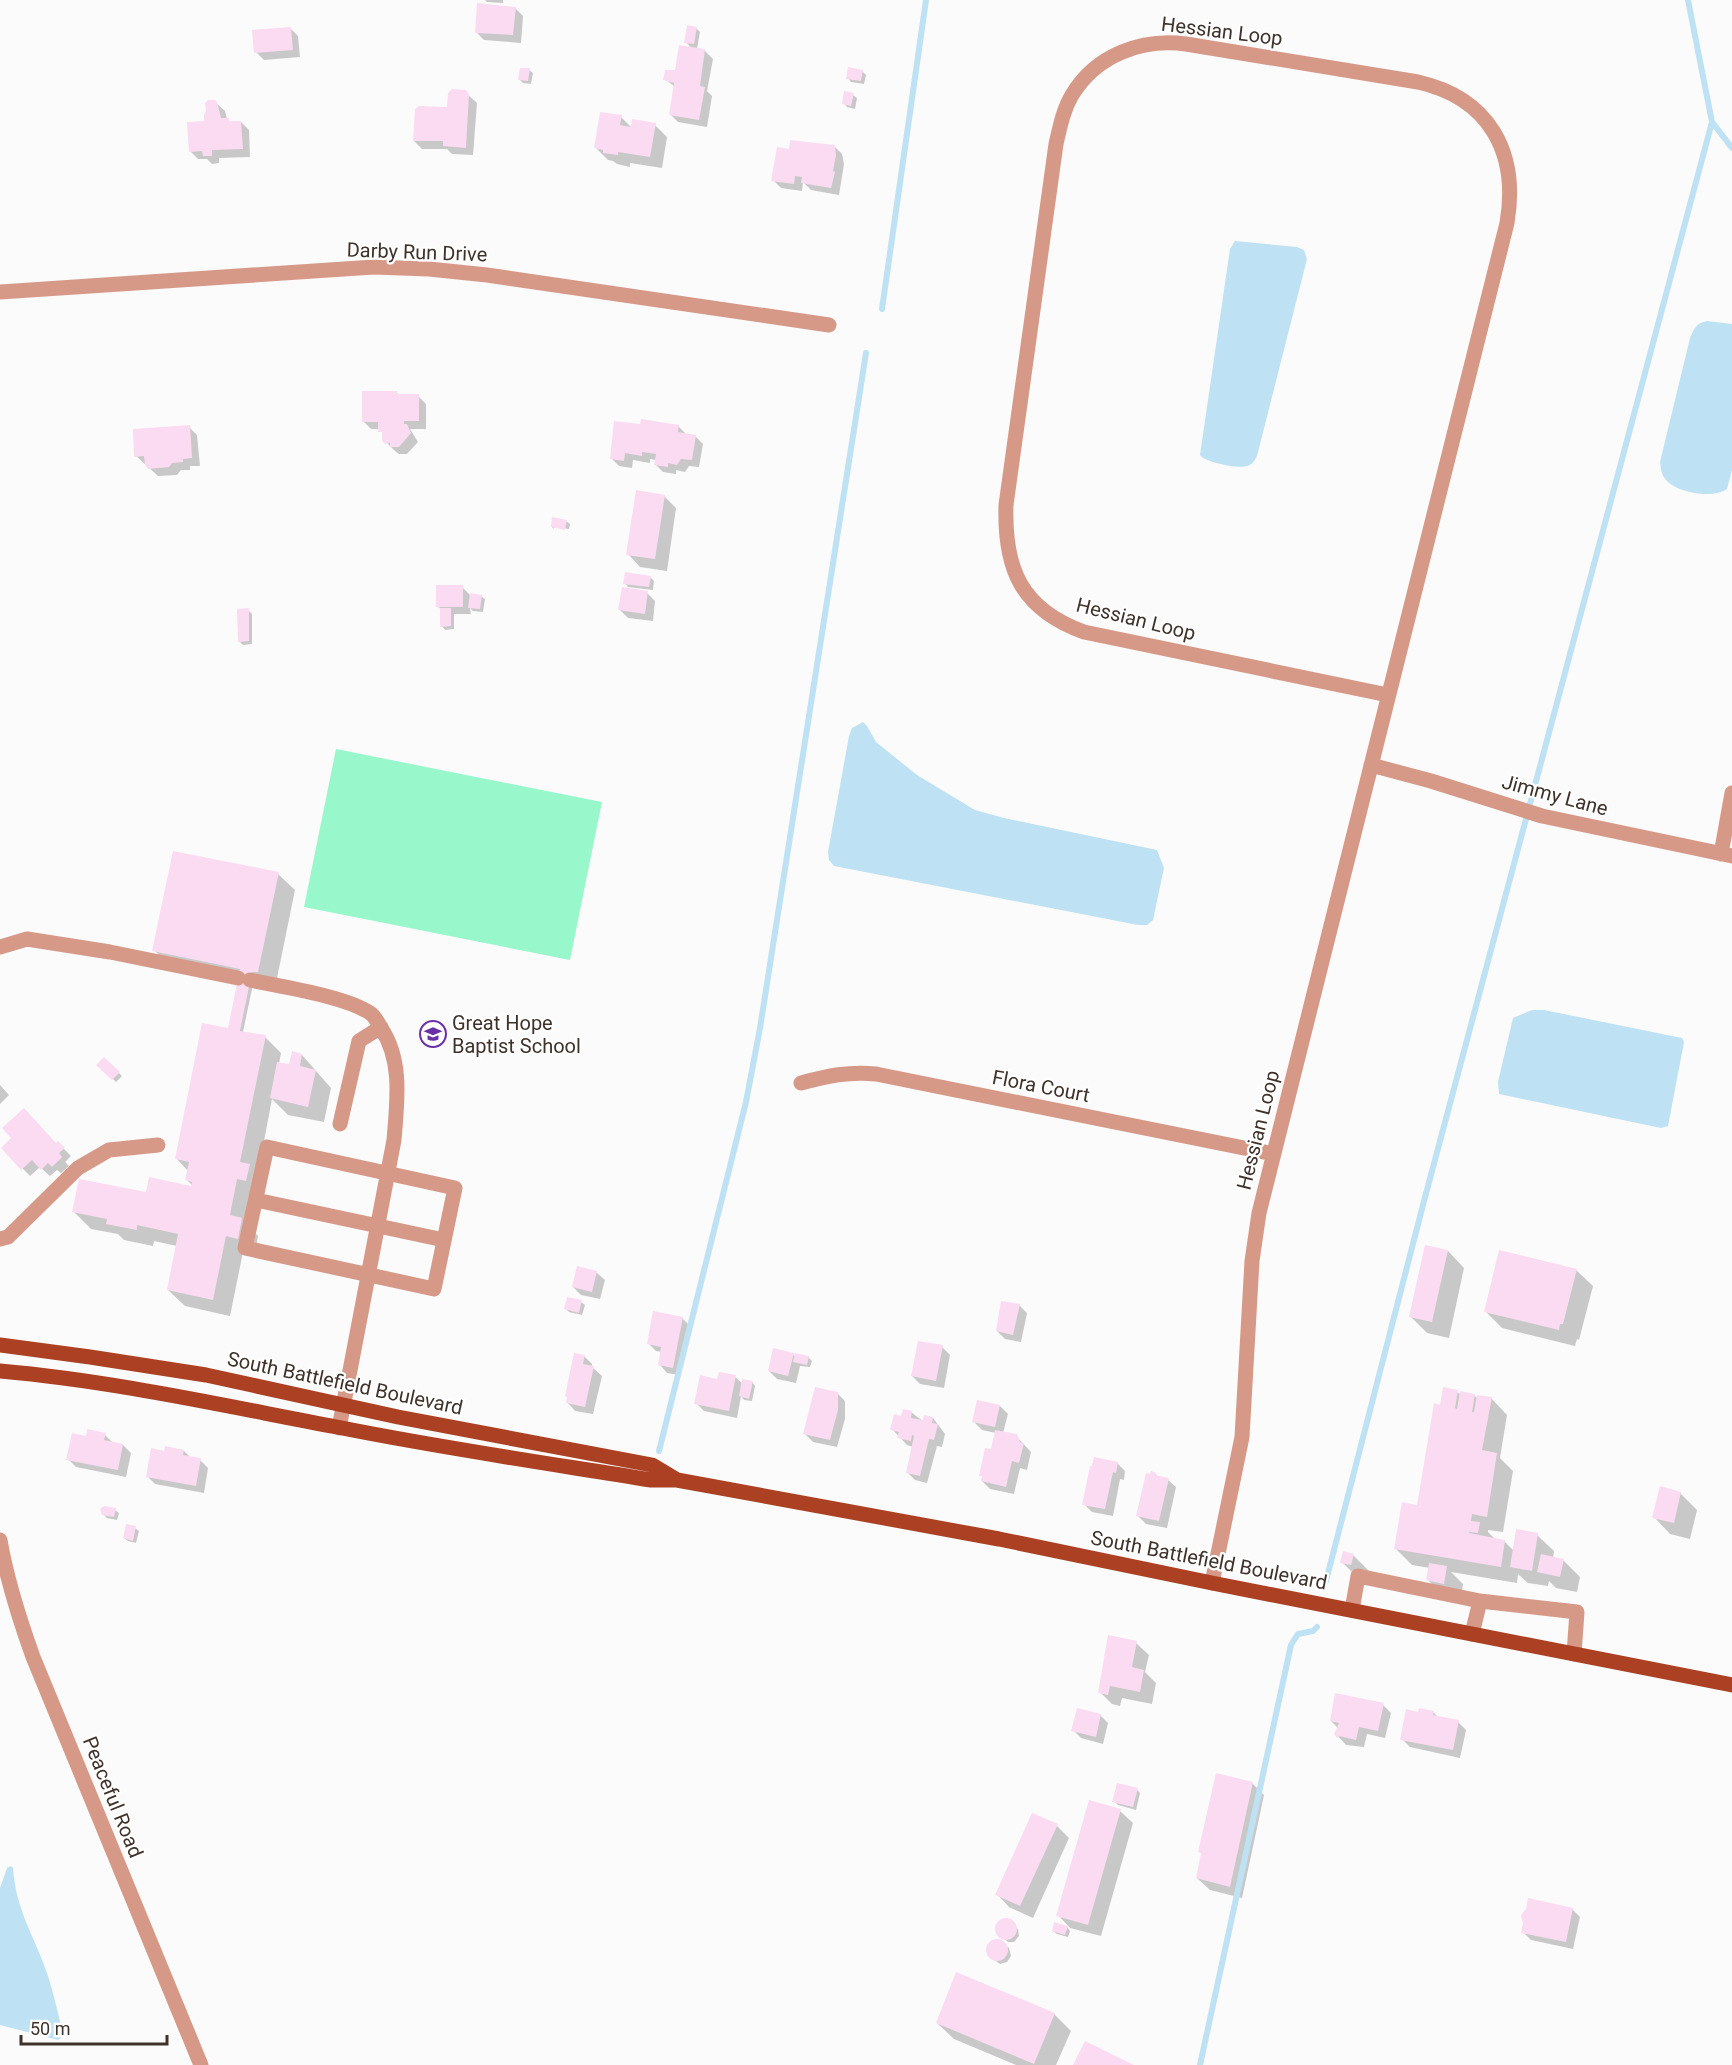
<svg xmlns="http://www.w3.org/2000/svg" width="1732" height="2065" viewBox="0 0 1732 2065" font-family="Roboto,sans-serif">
  <rect width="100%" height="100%" fill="#fbfbfb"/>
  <path fill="#99f7cc" d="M336 749 602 802 570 960 304 907Z"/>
  <path fill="#bee2f4" d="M1235 241 1297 247 1304 250 1307 259 1257 456C1255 460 1252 465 1247 466 1238 469 1204 462 1200 455L1230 249Z
    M1707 321 1732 324V470L1727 489C1714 499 1677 493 1666 480 1661 474 1661 469 1660 462L1690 338C1694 328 1697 323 1707 321Z
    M863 722 867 726 876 742 917 775 975 810 1004 818 1157 850 1164 868 1153 920 1147 925H1138L834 866 829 860 828 852 849 736 852 728Z
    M1532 1010H1544L1682 1038 1684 1042 1668 1126 1661 1128 1499 1094 1498 1082 1513 1018Z
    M11 1866 13 1868C16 1911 34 1935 47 1973 54 1994 58 2015 64 2036L58 2040 0 2025V1888L7 1868Z"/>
  <path fill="#0003" d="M485 0H503V3L487 2Z
    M515 8 523 16 521 43 484 40 476 32Z
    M290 28 298 36 300 57 264 60 256 52Z
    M696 28 700 32 697 49 705 51 713 59 707 91 712 96 707 127 678 122 670 114 675 87 665 79 676 71 692 49 686 42Z
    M529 70 533 73 531 84 523 83 520 80Z
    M862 71 866 75 864 84 851 82 848 78Z
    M465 92 477 103 473 155 452 154 447 149H422L414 141Z
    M853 95 857 98 855 109 847 107 844 103Z
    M216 103 225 111 227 119 232 123 241 122 249 130 250 157 219 158V163L212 164 207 159H198L190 151Z
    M621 117 632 128 655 125 667 137 662 168 630 163V167L617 164 613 161 608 160 596 148Z
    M834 146 842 154 844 164 839 195 811 190 803 182 802 191 781 188 773 180 790 151Z
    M396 392 400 396H418L426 404V429H410L418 442 407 454H399L395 451 384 440V435L380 429H371L363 421Z
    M678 426 687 435 695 436 703 444 699 467 689 466 685 472 676 470V474L663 472 655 464 656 460 650 459V463L633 460 632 468 619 466 611 458Z
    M189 427 197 435 200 466H190V470H181L177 475 158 476 136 456Z
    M664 496 676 508 667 571 640 567 628 554Z
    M566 521 570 524 569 529 554 527V529L552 527Z
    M650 577 654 581 653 590 628 587 625 583Z
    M462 587 470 595 481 596 485 599 483 612 473 611 470 608 471 614H454V629L445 630 442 626 441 610 438 606Z
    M647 593 655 601 653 621 628 618 620 610Z
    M248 610 252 614V644L243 645 239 641Z
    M278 874 295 890 275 988 253 984 243 1032 265 1037 281 1053 279 1064 290 1066 302 1055 331 1088 324 1122 288 1115 272 1099 248 1225 258 1236 255 1255 243 1252 230 1316 185 1306 168 1290 177 1246 154 1241 153 1246 124 1240 118 1234 91 1229 74 1212 147 1194 195 1188 187 1180 188 1171 176 1158 229 1030 239 981 171 967 154 950Z
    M104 1059 122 1076 116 1082 99 1065Z
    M0 1085 9 1095 0 1104Z
    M58 1143 71 1156 65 1162 69 1166 61 1173 57 1170 50 1176 40 1167 30 1176 3 1148Z
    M1448 1251 1464 1268 1449 1338 1427 1333 1411 1317Z
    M578 1268 597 1273 605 1280 600 1299 581 1295 573 1287Z
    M1576 1270 1593 1286 1579 1340 1577 1339 1575 1346 1502 1328 1485 1311Z
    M581 1302 585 1305 582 1315 569 1312 566 1309Z
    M1019 1305 1027 1313 1021 1342 1005 1339 997 1331Z
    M682 1318 690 1326 680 1375 667 1373 660 1365 662 1352 656 1351 648 1343Z
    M942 1347 950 1355 944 1388 920 1384 912 1376Z
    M793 1354 796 1357H808L812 1361 810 1367 800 1366 796 1383 777 1379 769 1371Z
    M584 1356 592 1364V1367L602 1376 593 1414 575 1411 568 1403Z
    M735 1377 743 1384 752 1382 755 1386 752 1401 744 1400 741 1396 737 1418 704 1411 696 1403 719 1381Z
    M1457 1392 1461 1395H1474L1478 1399 1491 1398 1507 1415 1500 1458 1513 1471 1503 1532 1488 1530V1532L1495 1539 1504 1541 1514 1551 1537 1535 1554 1551 1553 1558 1563 1560 1580 1577 1577 1592 1556 1588 1549 1581 1548 1586 1528 1583 1518 1574 1517 1583 1451 1572 1463 1584 1461 1599 1444 1596 1428 1580 1430 1568 1412 1565 1395 1548 1418 1507 1441 1407Z
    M837 1393 845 1401V1419L837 1447 813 1442 805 1434Z
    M1000 1406 1008 1414 1003 1433 1016 1436 1031 1452 1027 1470 1020 1468 1014 1494 990 1489 982 1481 983 1477 981 1475 992 1451 996 1433 982 1430 974 1422Z
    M911 1412 924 1422 933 1418 945 1434 942 1447 937 1446 927 1483 915 1480 907 1472 913 1447 907 1445 892 1429 903 1417Z
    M105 1435 113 1443 123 1445 131 1453 126 1477 76 1467 68 1459 87 1438Z
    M184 1451 190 1457 200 1460 208 1468 204 1493 155 1484 147 1476 165 1453Z
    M1117 1463 1125 1471 1124 1480 1120 1479 1113 1516 1092 1512 1084 1504Z
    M1147 1474H1155L1159 1477 1168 1480 1176 1487 1167 1528 1146 1524 1138 1516Z
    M1680 1493 1697 1510 1690 1539 1670 1534 1654 1517Z
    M115 1510 119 1513 117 1520 107 1518 103 1514Z
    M135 1528 139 1531 136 1543 128 1541 124 1538Z
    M1353 1555 1370 1572 1359 1579 1342 1562Z
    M1136 1643 1149 1655 1145 1672 1156 1683 1152 1704 1122 1698 1120 1706 1112 1704 1100 1692Z
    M1383 1705 1391 1713 1385 1738 1367 1734 1364 1747 1346 1745 1336 1734 1338 1728 1331 1721Z
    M1433 1712 1438 1717 1458 1722 1466 1730 1460 1758 1410 1747 1402 1739 1419 1713Z
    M1100 1715 1108 1723 1103 1744 1081 1738 1073 1730Z
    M1252 1783 1264 1795 1242 1898 1210 1890 1197 1878 1203 1855 1200 1852Z
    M1137 1790 1140 1793 1136 1810 1118 1805 1114 1801Z
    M1120 1811 1133 1823 1101 1936 1070 1928 1058 1915Z
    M1057 1826 1069 1838 1033 1918 1009 1907 997 1894Z
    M1572 1909 1580 1917 1573 1949 1531 1940 1523 1932Z
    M1002 1921H1009L1018 1929 1019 1936 1014 1942H1008L998 1933 997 1926Z
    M1067 1927 1070 1931 1068 1937 1057 1934 1053 1931Z
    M998 1940 1009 1948 1011 1956 1007 1962 1000 1964 989 1956 987 1948 991 1942Z
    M1054 2014 1071 2031 1056 2065H1016L954 2039 937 2023Z"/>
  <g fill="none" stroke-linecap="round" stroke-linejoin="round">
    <path stroke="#bee2f4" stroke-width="6" d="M1688 0 1712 122 1732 148
      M882 309 926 0
      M659 1451 746 1102 760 1028 866 353
      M1326 1581 1424 1201 1712 122
      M1200 2065 1291 1645 1298 1634 1313 1631 1317 1627"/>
  </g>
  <path fill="#fbdbf1" d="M477 3 516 7 513 35 475 33Z
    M687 25 697 27 694 44 684 43Z
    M291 27 293 50 254 53 252 30Z
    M679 45 705 49 700 86 705 87 699 120 669 115 674 83 663 80 665 70H675Z
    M848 67 863 70 861 81 846 79Z
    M520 68H530L528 81 518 80Z
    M452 89 466 90 469 94 466 148 443 146V141H413L415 109 419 106 447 107 448 93Z
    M844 91 854 93 851 106 842 104Z
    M208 100H215L217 102 221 118H229V121H241L243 149 212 150V156H203L202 151 189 152 187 122 204 121V114L206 111 205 103Z
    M600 112 622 115 620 125 631 127 632 119 656 123 650 157 618 152V155L603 153V150L594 148Z
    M790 140 835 145 836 155 833 171 835 172 831 188 801 183 802 177 795 176 794 184 771 181 777 147 789 149Z
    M362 391H397V394H419V421H404V424H407L411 433 399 447H390V443L385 444 382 441V432H378V422H362Z
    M641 419 679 425 678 432 696 435 692 460 681 459 677 465 668 463V467L654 465 656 454 642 452V456L625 453 624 461 610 459 614 421 640 424Z
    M190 425 192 458 183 459V462L172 463 169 467 148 469 145 465 144 456 134 457 133 429Z
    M636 490 665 495 655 559 626 555Z
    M552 517 567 520 565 530 551 527Z
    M625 572 651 576 649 587 623 584Z
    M436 585H463V607H436Z
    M622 587 648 591 645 614 618 610Z
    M470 593 482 595 480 609 468 608Z
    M249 608V641L238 642 237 609Z
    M440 608H451V626L440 627Z
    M173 851 279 872 258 972H252L240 1031 266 1035 240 1162 250 1164 246 1181 237 1179 230 1215 242 1218 238 1239 226 1236 213 1300 167 1290 178 1234 137 1225V1230L106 1224 107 1219 72 1212 79 1179 146 1192 149 1177 191 1186 192 1182 185 1180 189 1162 175 1159 202 1023 228 1028 240 969 152 951Z
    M292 1051 302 1054 300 1066 316 1070 308 1107 270 1098 277 1062 289 1064Z
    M104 1057 120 1072 112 1080 96 1065Z
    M24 1108 56 1143 58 1141 65 1148 59 1153 62 1157 52 1167 48 1163 41 1170 32 1160 21 1170 1 1148 11 1138 2 1128Z
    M1425 1245 1448 1250 1432 1322 1409 1317Z
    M1499 1250 1577 1269 1563 1324H1560L1559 1330 1484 1312Z
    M577 1266 597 1271 592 1292 572 1287Z
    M567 1297 582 1300 579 1313 564 1309Z
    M1001 1301 1020 1304 1013 1335 996 1331Z
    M653 1311 683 1317 673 1368 658 1365 661 1347 647 1344Z
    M918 1341 943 1345 936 1381 911 1376Z
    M773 1348 794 1353 788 1376 768 1371Z
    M574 1353 585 1355 583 1364 594 1366 585 1407 566 1403 567 1397 565 1396Z
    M795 1353 809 1356 807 1365 793 1362Z
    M719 1372 736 1375 729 1411 694 1404 700 1375 717 1379Z
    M742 1379 753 1381 749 1399 739 1396Z
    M815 1387 838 1392V1410L830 1440 803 1434Z
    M1443 1387 1458 1390 1455 1408 1457 1409 1460 1391 1475 1394 1472 1412H1474L1477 1395 1492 1397 1482 1450 1497 1453 1487 1517 1472 1514 1471 1521 1480 1522 1478 1533 1469 1532V1533L1505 1540 1501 1567 1394 1549 1402 1502 1417 1505 1434 1403 1440 1405Z
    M977 1400 1000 1405 995 1427 972 1422Z
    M903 1409 912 1411 911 1418 923 1420 924 1415 933 1417 932 1423 938 1424 934 1440 929 1439 920 1476 906 1473 914 1436 912 1435 911 1441 897 1438 899 1432 890 1430 894 1414 901 1416Z
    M87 1429 106 1433 104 1440 123 1444 118 1470 66 1460 72 1433 86 1436Z
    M995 1430 1017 1434 1020 1442 1024 1443 1019 1463 1012 1461 1006 1487 981 1481 982 1476H979L985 1448 991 1449Z
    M165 1446 184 1450 183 1455 201 1458 196 1486 146 1477 151 1448 164 1451Z
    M1094 1457 1118 1462 1116 1473 1113 1472 1105 1509 1082 1505 1090 1466H1092Z
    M1151 1471 1156 1473 1155 1475 1169 1478 1159 1521 1136 1516 1146 1473 1150 1474Z
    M1660 1486 1681 1492 1674 1523 1652 1518Z
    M104 1506 116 1508 114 1517 102 1515 100 1509Z
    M126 1524 136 1526 133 1541 123 1538Z
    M1516 1529 1538 1533 1532 1571 1510 1567Z
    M1343 1551 1354 1554 1351 1565 1340 1563Z
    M1541 1554 1564 1559 1560 1577 1537 1572Z
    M1429 1563 1447 1566 1444 1584 1426 1580Z
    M1108 1635 1137 1641 1132 1667 1144 1670 1140 1692 1110 1686 1108 1695 1098 1693Z
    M1335 1693 1384 1703 1378 1731 1359 1727 1356 1740 1339 1736 1337 1738 1334 1734 1339 1723 1330 1721Z
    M1077 1708 1101 1714 1096 1737 1071 1731Z
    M1419 1708 1434 1711 1433 1715 1459 1720 1453 1750 1400 1740 1406 1709 1418 1712Z
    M1216 1773 1253 1782 1230 1887 1196 1878 1201 1853 1198 1852Z
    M1117 1783 1138 1788 1133 1807 1112 1802Z
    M1089 1800 1121 1809 1088 1925 1056 1916Z
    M1032 1813 1058 1824 1020 1906 995 1895Z
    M1528 1898 1573 1908 1566 1942 1521 1933 1523 1923 1521 1915 1526 1909Z
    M995 1929a11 11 0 1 1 22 0a11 11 0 1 1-22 0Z
    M1054 1922 1068 1926 1065 1935 1052 1931Z
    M986 1950a11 11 0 1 1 22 0a11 11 0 1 1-22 0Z
    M956 1972 1055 2013 1034 2064 936 2023Z
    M1085 2041 1134 2065H1073Z"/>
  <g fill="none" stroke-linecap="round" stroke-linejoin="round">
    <path stroke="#d69988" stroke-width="15" d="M0 292 374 267 429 269 487 275 829 325
      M1371 765 1431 781 1542 816 1732 856
      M1721 854 1732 793
      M0 947 27 939 110 952 238 978
      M250 980C282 987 345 996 370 1013 375 1016 378 1023 381 1028 403 1061 397 1102 394 1140L339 1428
      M801 1083C827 1076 849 1071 876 1074L1274 1154
      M340 1124 359 1041 381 1027
      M267 1147 455 1188 434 1289 245 1248Z
      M256 1200 444 1240
      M0 1239 8 1237 78 1168 109 1150 158 1145
      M0 1540C7 1581 19 1618 33 1657L201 2065
      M1212 1583 1242 1437 1252 1261 1259 1213 1507 223C1519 152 1489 98 1418 82L1186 44C1142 38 1096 55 1072 95 1063 110 1060 127 1056 144L1006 505C1004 569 1021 609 1084 632L1388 695
      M1480 1601 1577 1612 1574 1654
      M1352 1610 1358 1576 1480 1601 1472 1634"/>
    <path stroke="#ac4023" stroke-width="15" d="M0 1345 90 1357 206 1375 398 1417 652 1465 677 1480
      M0 1371C114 1381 225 1406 337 1427 441 1448 546 1463 651 1480H677L999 1539 1212 1583 1732 1685"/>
  </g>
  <defs>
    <symbol id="school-ring" viewBox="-11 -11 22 22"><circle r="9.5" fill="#fff" stroke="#6831a8" stroke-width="1.5"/><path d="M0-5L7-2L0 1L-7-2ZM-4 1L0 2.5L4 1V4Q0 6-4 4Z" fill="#6831a8"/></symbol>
  </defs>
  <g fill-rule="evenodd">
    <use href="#school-ring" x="418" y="1019" width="30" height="30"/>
  </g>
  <g text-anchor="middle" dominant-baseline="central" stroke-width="4.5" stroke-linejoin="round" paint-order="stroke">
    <g font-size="20" fill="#3f322b" stroke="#fff">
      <text transform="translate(1222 31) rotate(7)">Hessian Loop</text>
      <text transform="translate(417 252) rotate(2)">Darby Run Drive</text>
      <text transform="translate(1136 619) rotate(14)">Hessian Loop</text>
      <text transform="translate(1555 795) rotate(15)">Jimmy Lane</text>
      <text transform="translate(1041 1086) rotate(11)">Flora Court</text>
      <text transform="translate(1258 1130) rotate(-76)">Hessian Loop</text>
      <text transform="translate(345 1383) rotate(12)">South Battlefield Boulevard</text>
      <text transform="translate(1209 1560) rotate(11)">South Battlefield Boulevard</text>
      <text transform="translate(113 1797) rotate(68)">Peaceful Road</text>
    </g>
    <g font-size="20" fill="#3f322b" stroke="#fff" text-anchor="start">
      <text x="452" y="1023">Great Hope<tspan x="452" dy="23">Baptist School</tspan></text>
    </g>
  </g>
  <path d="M21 2035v9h146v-9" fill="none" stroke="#3f322b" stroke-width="3"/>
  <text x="30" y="2035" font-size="18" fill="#3f322b" stroke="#ffffff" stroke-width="4.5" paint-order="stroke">50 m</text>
</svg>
